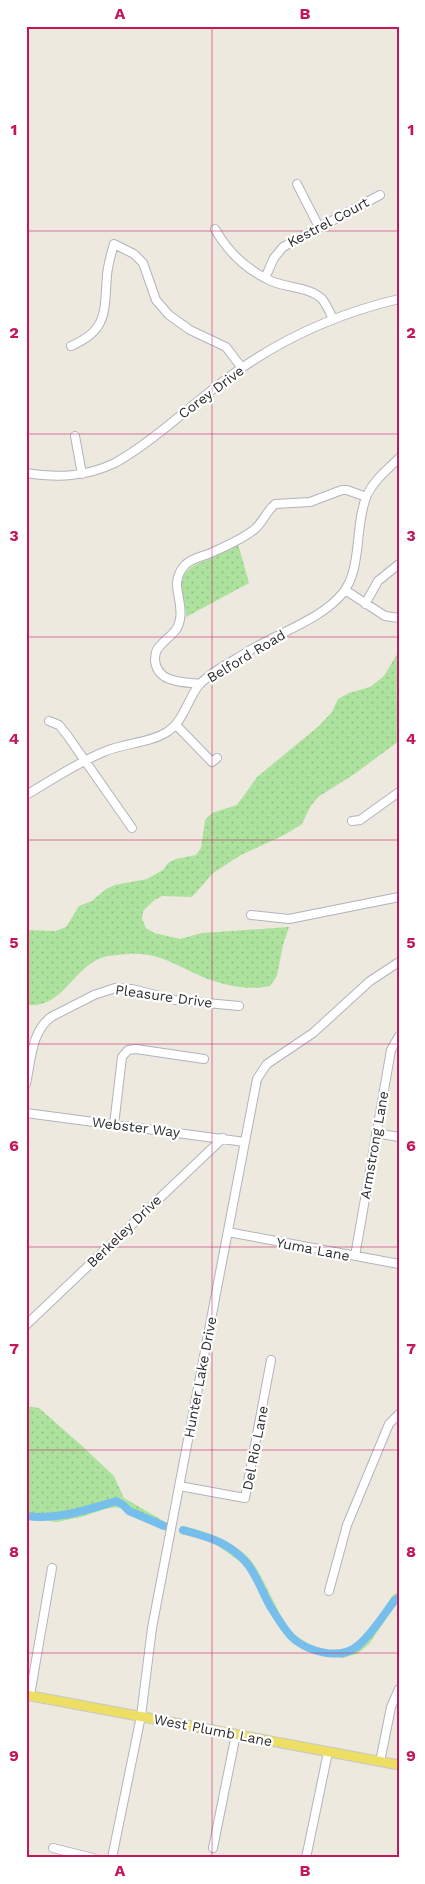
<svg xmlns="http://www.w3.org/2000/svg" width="425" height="1884" viewBox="0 0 425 1884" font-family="'Work Sans',sans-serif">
  <defs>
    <pattern id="grass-dots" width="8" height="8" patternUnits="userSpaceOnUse" patternTransform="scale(1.25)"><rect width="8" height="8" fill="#ace29d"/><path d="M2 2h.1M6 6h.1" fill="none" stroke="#94c287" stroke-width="1.8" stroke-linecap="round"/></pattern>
    <pattern id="forest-crowns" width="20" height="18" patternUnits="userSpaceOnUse" patternTransform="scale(1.25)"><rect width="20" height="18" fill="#ace29d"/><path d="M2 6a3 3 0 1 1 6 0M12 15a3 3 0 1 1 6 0" fill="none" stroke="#94c287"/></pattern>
  </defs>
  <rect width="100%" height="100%" fill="#ede9df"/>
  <path fill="url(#grass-dots)" d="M238 544 249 583 186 617C187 606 181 597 182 586 182 566 199 564 214 557 222 553 230 548 238 544Z
    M399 651V741L353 775 318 797 310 807 302 824 286 834 241 855 213 873 192 897 162 896 153 901 143 911 142 919 146 928 154 933 180 939 202 933 289 927 283 945 277 976 270 986C253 990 231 987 214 981 182 971 164 951 127 954 120 955 111 955 104 957 72 967 64 1009 26 1005V930L56 931 66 927 79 906 92 901 106 889 115 885 147 879 163 870 168 863 176 859 196 855 201 848 205 820 212 813 237 805 257 777 319 726 332 712 338 699 349 693 370 687 384 676Z
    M26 1406 39 1408 81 1445 114 1476 124 1498 167 1523 165 1528 130 1511 124 1498 114 1497 80 1510 85 1516 57 1522 26 1518Z"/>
  <path fill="url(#forest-crowns)" d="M114 1497 124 1498 130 1511C114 1503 101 1511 85 1516L79 1510Z
    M183 1526C208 1532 229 1539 248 1557 259 1568 273 1602 282 1617 286 1623 290 1631 295 1635 310 1647 338 1659 355 1646 371 1633 381 1613 392 1596L396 1593 399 1594V1603H397L369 1644 357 1654 342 1658 321 1655 304 1649 288 1637 274 1618 245 1565 211 1541 181 1534Z"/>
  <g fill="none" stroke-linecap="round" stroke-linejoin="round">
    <path stroke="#76beec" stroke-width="8" d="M26 1516C58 1520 86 1510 116 1501L123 1505 129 1511 164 1526
      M183 1530C206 1537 223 1540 241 1557 255 1570 261 1590 270 1606 277 1617 285 1632 295 1640 309 1651 336 1659 353 1649 368 1640 384 1614 395 1600L399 1598"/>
    <defs>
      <path id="minor" d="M297 184 319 227
        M215 229C228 252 247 270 271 281 287 288 310 287 322 299 327 305 330 313 333 319
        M265 278 274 258 283 247 380 195
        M71 346C109 330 104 310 107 275 108 264 111 254 114 244L134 254 143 263 156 300 169 315 190 330 226 347 242 368
        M75 436 82 474
        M26 473C58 478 85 477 115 463 157 439 194 402 233 374 283 338 339 313 399 299
        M345 590 385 616 399 618
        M365 604 378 581 399 564
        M200 684C182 682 157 683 155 660 155 655 156 649 160 646 168 636 178 633 180 619 184 599 168 584 185 565 193 557 203 557 213 552 226 546 245 538 256 528 263 521 267 511 275 504L310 502 342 490H347L366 497
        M49 721 59 725 67 735 132 828
        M176 725 212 762 217 758
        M26 795C52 780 78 762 106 751 125 743 150 743 167 732 184 721 187 700 199 685 212 671 233 661 249 651 278 633 320 620 342 594 363 569 354 525 367 495 374 480 387 470 399 458
        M352 821 360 820 399 792
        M251 915 289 919 399 897
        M26 1084C31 1061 31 1032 51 1017L94 995 115 988 132 989 175 1000 239 1006
        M26 1113 245 1142
        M114 1125 122 1057 128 1050 136 1049 204 1059
        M376 1133 399 1137
        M228 1232 399 1264
        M355 1256 391 1050 399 1036
        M26 1325 223 1138
        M179 1486 245 1498 271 1360
        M329 1591 347 1525 389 1424 399 1414
        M30 1695 52 1568
        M380 1762 391 1707 399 1689
        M53 1848 93 1858
        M213 1848 236 1734
        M112 1858 141 1716 152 1628 257 1079 267 1064 313 1033 370 981 399 962
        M306 1858 328 1752"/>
      <path id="major" d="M26 1695 399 1765"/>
    </defs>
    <use href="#minor" stroke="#b2b3bf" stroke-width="10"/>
    <use href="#major" stroke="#c8c8c8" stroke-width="11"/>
    <use href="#minor" stroke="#fff" stroke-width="8"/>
    <use href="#major" stroke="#edde64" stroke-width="9"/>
  </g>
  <path fill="none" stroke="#c2185b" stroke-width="1" stroke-opacity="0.55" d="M212 26V1858M26 231H399M26 434H399M26 637H399M26 840H399M26 1044H399M26 1247H399M26 1450H399M26 1653H399"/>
  <g text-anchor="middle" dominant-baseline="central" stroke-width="4.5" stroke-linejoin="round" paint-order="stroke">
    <g font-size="14" fill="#2c2c2c" stroke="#fff">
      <text transform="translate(328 222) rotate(-28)">Kestrel Court</text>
      <text transform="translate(211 392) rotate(-37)">Corey Drive</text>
      <text transform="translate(246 656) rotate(-31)">Belford Road</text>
      <text transform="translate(164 996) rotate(8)">Pleasure Drive</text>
      <text transform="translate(136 1127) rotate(7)">Webster Way</text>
      <text transform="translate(374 1145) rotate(-80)">Armstrong Lane</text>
      <text transform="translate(124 1231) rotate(-44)">Berkeley Drive</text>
      <text transform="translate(313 1249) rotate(11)">Yuma Lane</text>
      <text transform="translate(200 1377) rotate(-79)">Hunter Lake Drive</text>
      <text transform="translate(255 1448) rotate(-79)">Del Rio Lane</text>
      <text transform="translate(213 1730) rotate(11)">West Plumb Lane</text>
    </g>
  </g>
  <rect width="425" height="1884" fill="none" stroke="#ffffff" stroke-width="55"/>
  <rect x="28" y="28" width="370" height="1828" fill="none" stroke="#c2185b" stroke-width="2"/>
  <g font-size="16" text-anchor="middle" font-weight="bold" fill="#c2185b">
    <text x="120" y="19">A</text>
    <text x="305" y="19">B</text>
    <text x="14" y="135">1</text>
    <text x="411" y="135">1</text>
    <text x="14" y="338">2</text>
    <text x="411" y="338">2</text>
    <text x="14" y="541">3</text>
    <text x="411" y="541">3</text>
    <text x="14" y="744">4</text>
    <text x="411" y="744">4</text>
    <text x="14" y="948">5</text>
    <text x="411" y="948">5</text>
    <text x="14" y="1151">6</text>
    <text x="411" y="1151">6</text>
    <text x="14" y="1354">7</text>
    <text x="411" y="1354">7</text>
    <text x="14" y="1557">8</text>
    <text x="411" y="1557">8</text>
    <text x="14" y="1761">9</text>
    <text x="411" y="1761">9</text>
    <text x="120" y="1876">A</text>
    <text x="305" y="1876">B</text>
  </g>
</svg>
